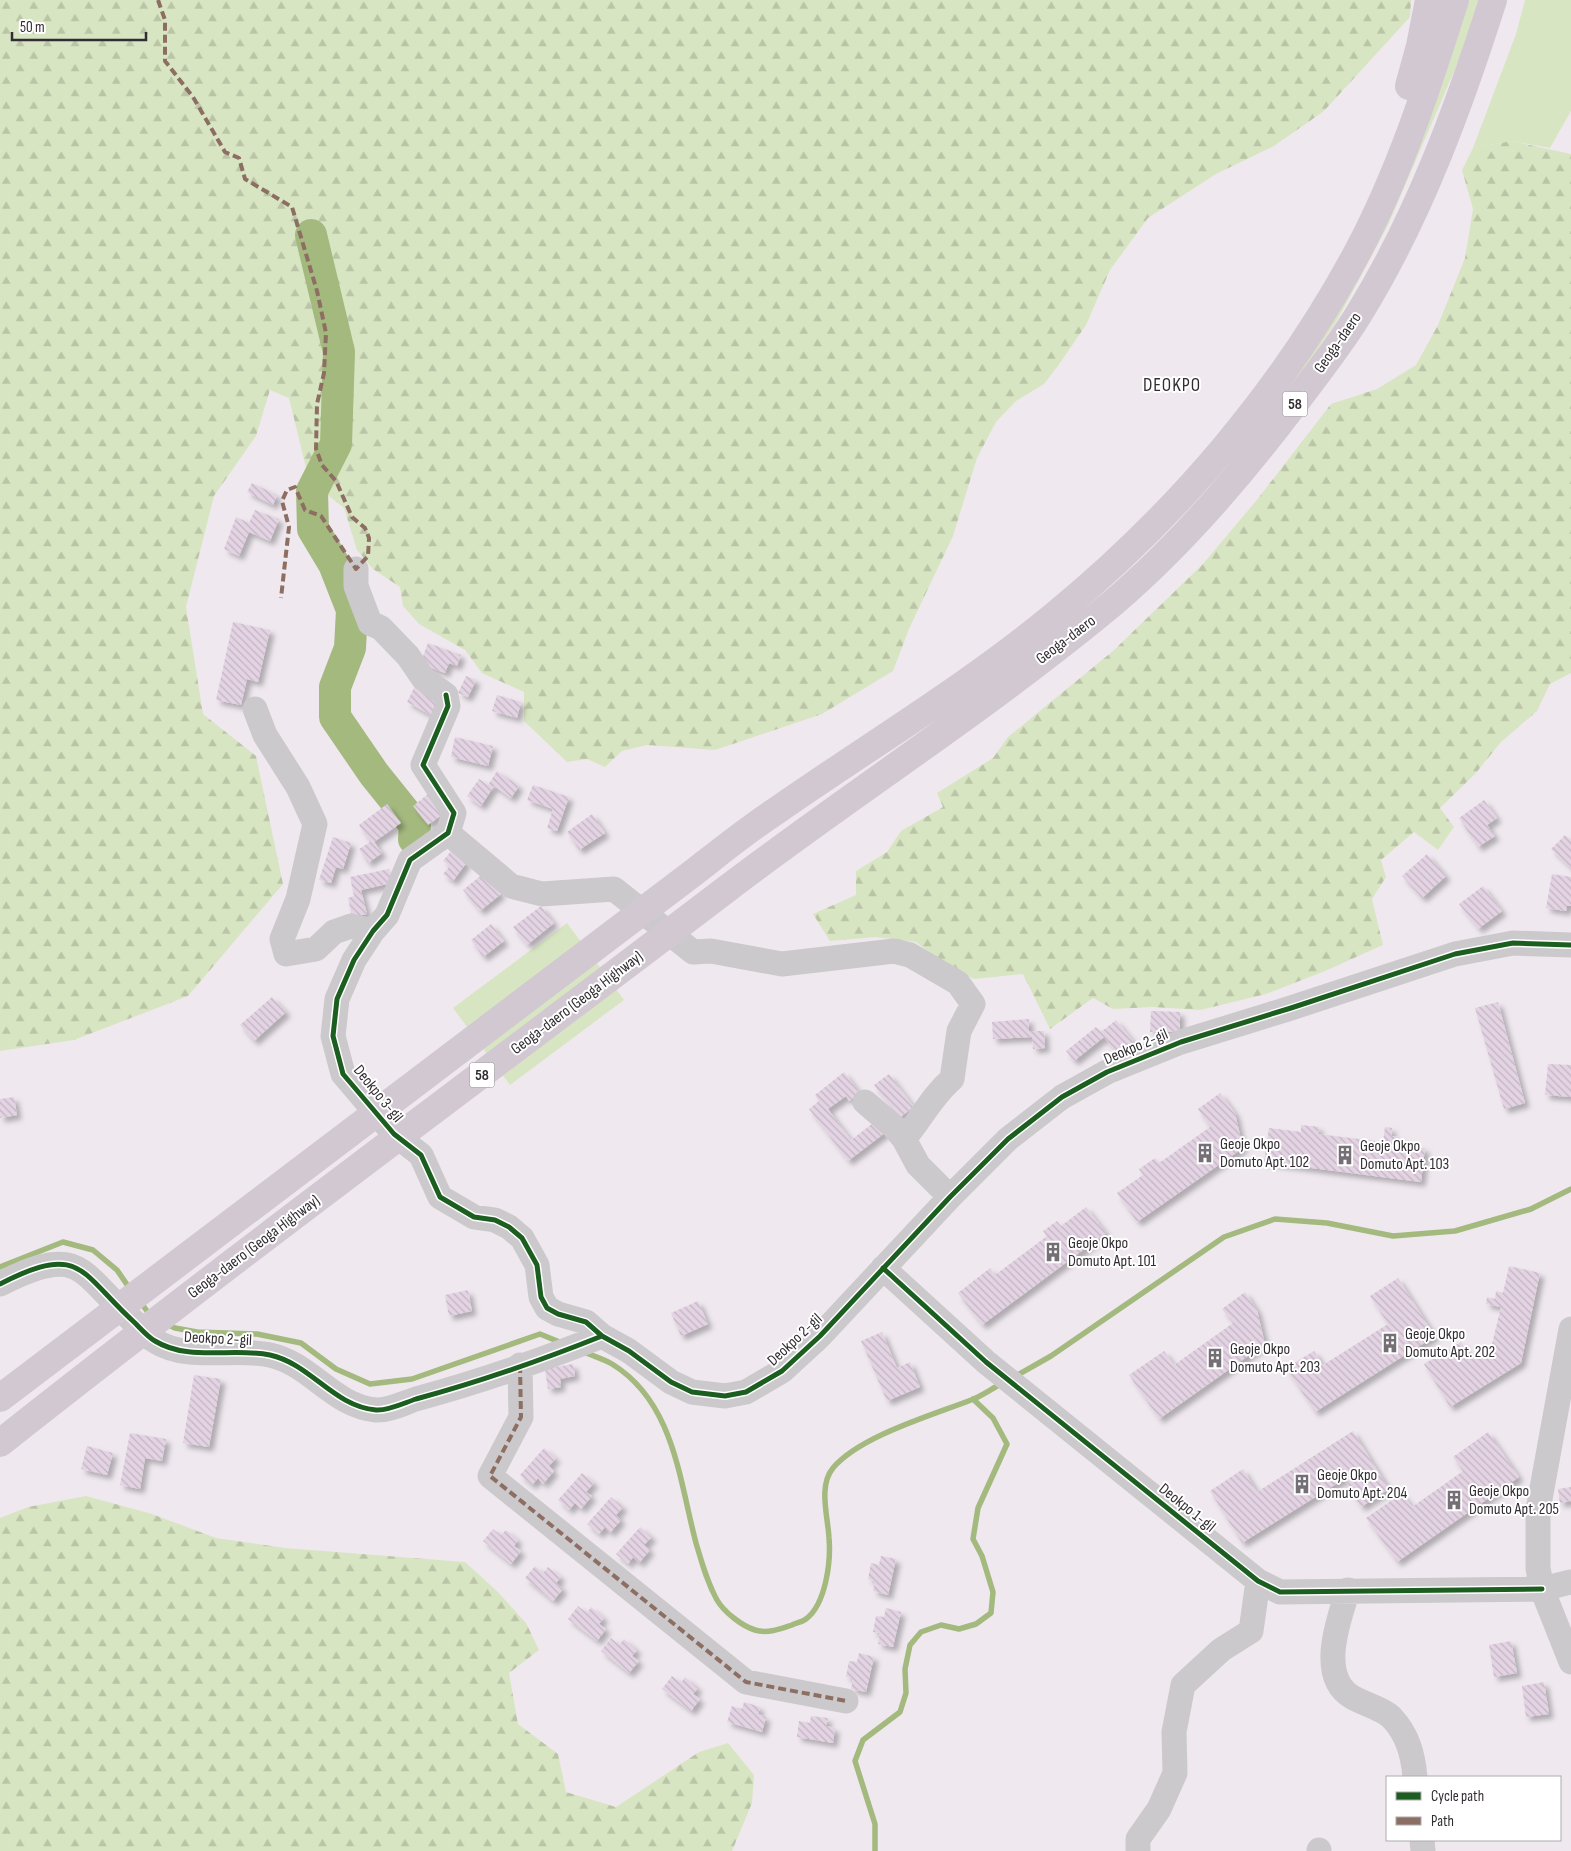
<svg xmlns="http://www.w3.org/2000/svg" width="1571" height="1851" viewBox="0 0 1571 1851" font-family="'Sofia Sans Condensed',sans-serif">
  <defs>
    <pattern id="forest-firs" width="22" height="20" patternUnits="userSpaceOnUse" patternTransform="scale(1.25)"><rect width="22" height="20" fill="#d8e5c2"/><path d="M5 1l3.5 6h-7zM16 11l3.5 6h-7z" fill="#bac5a7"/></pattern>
    <pattern id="building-back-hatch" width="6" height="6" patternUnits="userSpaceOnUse" patternTransform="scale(1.25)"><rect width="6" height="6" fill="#e3d3e3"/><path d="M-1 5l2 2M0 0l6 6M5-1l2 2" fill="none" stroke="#c3b5c3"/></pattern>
    <filter id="shadow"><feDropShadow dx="4.5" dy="4.5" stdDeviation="2.5" flood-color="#0004"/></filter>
  </defs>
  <rect width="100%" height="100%" fill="#efe9ef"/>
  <path fill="#d8e5c2" d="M1466 0H1479L1462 53 1388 225 1360 278 1336 322 1309 362 1227 469 1326 317Z
    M1525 0H1571V111L1550 148 1512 141 1473 148 1516 34Z
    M567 923 624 1000 510 1085 453 1008Z"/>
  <path fill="url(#forest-firs)" d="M0 0H1411L1410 17 1324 111 1274 146 1216 174 1148 218 1110 270 1086 325 1060 363 1044 384 1016 401 996 422 977 458 953 536 909 629 893 671 822 714 715 750 647 745 622 751 605 767 587 759 567 762 524 721V692L482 673 465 650 419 624 403 606 400 587 373 569 357 550 344 508 309 480 289 398 270 390 256 436 214 496 186 607 203 714 256 756 283 884 188 996 74 1040 0 1051Z
    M1512 141 1571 154V673L1550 684 1537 711 1501 742 1475 774 1440 808 1454 827 1438 850 1414 832 1381 860 1386 877 1372 899 1383 945 1325 971 1266 994 1200 1010 1153 1007 1113 1009 1093 998 1050 1029 1023 974 974 979 942 962 916 942 876 937 830 941 813 914 856 895V871L887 852 901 831 943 807 937 793 993 758 1008 737 1113 651 1202 565 1256 501 1331 404 1377 389 1416 365 1438 325 1465 258 1473 209 1462 170 1473 148Z
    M86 1496 152 1514 216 1538 285 1548 465 1562 497 1591 526 1623 539 1650 509 1673 518 1724 558 1754 566 1792 616 1807 699 1752 728 1743 754 1775 752 1803 732 1851H0V1518L28 1507Z"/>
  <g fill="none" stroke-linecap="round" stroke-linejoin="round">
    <path stroke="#a4b97e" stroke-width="5.5" d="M0 1267 63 1242 93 1250 117 1270 130 1289
      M139 1300 147 1311 153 1315
      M167 1324 175 1328 197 1332 257 1334 301 1343 336 1369 370 1384 412 1379 540 1334 562 1343
      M584 1352C593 1356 604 1359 612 1364 674 1402 679 1479 696 1543 702 1563 707 1582 717 1600 724 1612 742 1626 755 1630 768 1634 780 1629 792 1625 796 1623 802 1622 806 1619 826 1604 831 1561 829 1538 828 1517 818 1486 833 1468 860 1436 933 1415 971 1400 982 1396 991 1389 1001 1384
      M1014 1377 1051 1356 1224 1237 1275 1219 1327 1223 1393 1236 1455 1231 1531 1209 1571 1189
      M875 1851V1824L855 1761 863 1740 900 1712 906 1693 905 1669 910 1645 921 1632 941 1625 959 1629 976 1624 991 1613 993 1592 982 1556 973 1539 978 1508 1007 1444 993 1418 973 1399"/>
    <path stroke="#a4b97e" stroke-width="32" d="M311 235 339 352 336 444 312 491 313 529 334 564 352 610 350 648 335 687V717L374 774 415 825 414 839"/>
  </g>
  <path fill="url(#building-back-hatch)" filter="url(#shadow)" d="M252 483 277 495 273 505 247 492Z
    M255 510 279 519 270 541 249 532 239 556 224 549 236 517 249 523Z
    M233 622 270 630 258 682 247 679 241 705 216 700Z
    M428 643 461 655 457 666 449 663 445 673 420 664Z
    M466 676 476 680 468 697 458 693Z
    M416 684 443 699 434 717 407 702Z
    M497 695 521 702 517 718 492 711Z
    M455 737 493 746 488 766 451 757Z
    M497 771 519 786 511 798 494 786 481 806 467 796 479 779 488 785Z
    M533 785 569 797 557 831 547 828 553 809 527 800Z
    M428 794 443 814 428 825 413 806Z
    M1484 800 1497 818 1487 825 1495 836 1478 847 1459 818Z
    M387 804 401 823 374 842 382 853 368 863 359 849 370 842 359 825Z
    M592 814 605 833 579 850 567 832Z
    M1565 835 1571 840V868L1551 849Z
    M333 837 351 843 343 869 336 867 331 883 319 880Z
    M451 851 467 862 453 881 443 874 450 866 443 861Z
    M1427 854 1446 876 1422 898 1402 876Z
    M389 869 392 883 361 890 367 914 352 917 348 898 354 896 350 877Z
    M484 873 501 894 480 911 463 890Z
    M1552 874 1571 877V906H1567L1566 911 1546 908Z
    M1483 886 1502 911 1478 929 1459 904Z
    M541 906 554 923 527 945 513 927Z
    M491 924 504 941 483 957 471 940Z
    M272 997 286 1012 254 1041 240 1025Z
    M1498 1002 1525 1103 1504 1109 1475 1008Z
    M1151 1011 1180 1012V1032H1150Z
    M1029 1019V1031H1044L1045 1048 1033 1049 1032 1037 993 1039 992 1022Z
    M1116 1020 1133 1041 1117 1053 1104 1037 1074 1061 1066 1051 1096 1027 1101 1032Z
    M1548 1064 1571 1065V1097L1545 1095Z
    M844 1072 860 1093 849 1101 846 1096 828 1109 851 1140 877 1120 886 1132 848 1161 809 1109 819 1101 815 1095Z
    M889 1074 914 1107 899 1118 874 1085Z
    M1220 1093 1235 1113 1243 1148 1137 1222 1117 1193 1143 1175 1139 1169 1155 1158 1159 1163 1210 1127 1198 1109Z
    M14 1097 17 1115 0 1118V1099Z
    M1301 1125 1319 1127 1318 1134 1383 1142 1385 1127 1392 1128 1391 1136 1399 1137 1398 1144 1425 1148 1421 1182 1264 1162 1269 1128 1301 1132Z
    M1086 1207 1106 1233 982 1325 958 1293 990 1268 995 1275 1047 1236 1043 1231 1057 1221 1061 1226Z
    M1509 1266 1540 1273 1521 1363 1450 1407 1424 1364 1461 1342 1471 1358 1492 1344 1501 1307 1486 1304 1487 1297 1495 1299 1496 1291 1503 1293Z
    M1398 1278 1435 1336 1315 1412 1286 1368 1314 1351 1323 1365 1388 1324 1370 1296Z
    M468 1290 472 1311 449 1316 445 1295Z
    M1245 1292 1257 1310 1265 1344 1159 1419 1129 1375 1164 1351 1174 1365 1233 1323 1222 1309Z
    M698 1301 708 1324 681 1336 671 1313Z
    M882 1332 897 1368 910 1362 920 1387 887 1401 861 1341Z
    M573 1364 575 1376 560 1379 561 1387 548 1389 545 1369Z
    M194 1375 221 1379 209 1447 183 1443Z
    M1353 1431 1389 1489 1361 1507 1344 1479 1242 1543 1210 1491 1243 1469 1257 1492Z
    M1488 1432 1519 1477 1397 1562 1366 1518 1402 1493 1412 1507 1463 1471 1453 1457Z
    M130 1433 166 1439 162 1461 145 1458 140 1489 120 1485Z
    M87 1446 113 1453 107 1475 81 1469Z
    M544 1448 556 1458 549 1466 554 1471 543 1484 538 1478 532 1485 520 1475Z
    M582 1473 594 1483 586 1492 592 1496 581 1509 575 1503 569 1510 558 1500Z
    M1571 1487V1501L1560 1503 1558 1489Z
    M611 1497 623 1507 616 1515 621 1520 610 1533 605 1527 599 1534 587 1524Z
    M640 1527 652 1537 644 1545 650 1550 639 1563 633 1557 628 1564 616 1554Z
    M493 1529 501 1535 506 1530 518 1540 514 1546 521 1551 511 1564 483 1541Z
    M881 1556 896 1559 888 1595 873 1591 875 1581 868 1579 871 1563 879 1565Z
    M535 1566 543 1573 548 1567 561 1577 556 1583 563 1589 553 1601 525 1578Z
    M578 1606 587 1613 591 1607 604 1618 599 1624 606 1629 597 1641 568 1619Z
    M886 1608 901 1612 893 1647 878 1644 880 1633 873 1632 876 1616 884 1617Z
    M611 1638 619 1645 624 1639 637 1650 632 1656 639 1661 629 1673 601 1651Z
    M1511 1641 1517 1673 1494 1677 1489 1645Z
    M859 1653 874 1657 866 1692 851 1689 853 1678 846 1677 849 1661 857 1662Z
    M672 1676 681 1683 685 1677 698 1688 693 1694 700 1699 691 1711 662 1689Z
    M1544 1682 1549 1714 1526 1717 1522 1686Z
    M744 1702 760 1707 758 1714 766 1717 762 1732 727 1722 732 1706 742 1709Z
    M811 1716 828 1718 826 1726 835 1728 833 1743 797 1737 799 1721 810 1723Z"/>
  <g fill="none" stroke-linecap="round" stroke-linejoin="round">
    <path stroke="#cbc9cb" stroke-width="25" d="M356 569V586L370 623 381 628 408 656 423 678 446 695 448 706 423 765 454 813 448 833 410 860 387 915 373 931 354 960 337 999 333 1036 343 1074 394 1134 421 1155 440 1197 474 1217 495 1220 509 1227 522 1238 537 1265 541 1297 547 1308 558 1314 586 1322 602 1336
      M255 709 265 735 298 787 315 824 298 899 282 939 286 954 316 949 334 932 351 926 373 931
      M448 833 511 886 542 894 614 889 693 952 711 951 782 964 894 951 910 955 958 983 973 1004 959 1031 952 1079C932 1096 921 1119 904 1139
      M865 1102 894 1127 904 1139 918 1165 950 1197
      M883 1268 986 1362 1258 1581 1280 1592 1542 1589 1571 1582
      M0 1284C82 1242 79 1272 135 1323 141 1329 148 1337 155 1341 189 1362 233 1347 270 1355 311 1364 333 1406 376 1410 388 1411 404 1403 416 1399 479 1382 542 1360 602 1336L629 1351 671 1382 692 1392 725 1396 746 1392 782 1371 820 1336 950 1197 1008 1139 1062 1097 1107 1072 1181 1042 1291 1008 1455 954 1513 943 1571 945
      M1571 1329 1538 1510V1568L1542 1589 1571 1662
      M520 1365 521 1417 490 1476 746 1682 846 1701
      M1348 1590C1339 1619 1317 1676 1352 1697 1362 1703 1385 1710 1392 1718 1408 1735 1413 1755 1415 1777
      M1422 1840 1423 1851
      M1319 1850V1851
      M1138 1851V1839L1159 1809 1175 1773 1174 1732 1183 1685 1221 1650 1251 1631 1258 1581"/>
    <path stroke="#d2c8d2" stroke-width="28" d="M1409 86 1420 46 1429 0
      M0 1398C230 1222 461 1047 693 873 720 852 747 830 776 811 869 746 968 687 1055 615 1177 515 1284 390 1358 251 1400 172 1428 85 1455 0
      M0 1443C239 1254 485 1073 728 888 849 796 978 713 1096 617 1173 555 1239 478 1298 399 1319 371 1342 342 1360 312 1419 216 1459 107 1493 0"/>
    <path stroke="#8d6e63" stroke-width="4" stroke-dasharray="8 4" stroke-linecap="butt" d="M158 0 165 20V61L193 97 225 152 239 158 245 179 292 207 317 291 326 333 324 373 317 404 316 449 322 465 336 481 352 517 365 528 369 538 368 556 356 569 321 516 305 510 295 487 287 490 282 501 289 527 281 598
      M520 1365 521 1417 490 1476 746 1682 846 1701"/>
    <defs>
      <path id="cycleway" d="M446 695 448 706 423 765 454 813 448 833 410 860 387 915 373 931 354 960 337 999 333 1036 343 1074 394 1134 421 1155 440 1197 474 1217 495 1220 509 1227 522 1238 537 1265 541 1297 547 1308 558 1314 586 1322 602 1336
        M883 1268 986 1362 1258 1581 1280 1592 1542 1589
        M0 1284C82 1242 79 1272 135 1323 141 1329 148 1337 155 1341 189 1362 233 1347 270 1355 311 1364 333 1406 376 1410 388 1411 404 1403 416 1399 479 1382 542 1360 602 1336L629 1351 671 1382 692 1392 725 1396 746 1392 782 1371 820 1336 950 1197 1008 1139 1062 1097 1107 1072 1181 1042 1291 1008 1455 954 1513 943 1571 945"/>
    </defs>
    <use href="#cycleway" stroke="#fff" stroke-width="8"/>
    <use href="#cycleway" stroke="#1b5e20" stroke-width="5"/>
  </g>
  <defs>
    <symbol id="building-bare" viewBox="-9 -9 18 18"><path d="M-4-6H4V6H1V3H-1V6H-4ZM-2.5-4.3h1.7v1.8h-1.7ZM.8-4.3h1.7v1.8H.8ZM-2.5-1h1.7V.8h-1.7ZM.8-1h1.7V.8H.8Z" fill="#746f74" stroke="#fff" stroke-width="2.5" paint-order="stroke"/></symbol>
  </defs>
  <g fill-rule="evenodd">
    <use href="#building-bare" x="1191" y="1139" width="28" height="28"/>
    <use href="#building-bare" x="1331" y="1141" width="28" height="28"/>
    <use href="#building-bare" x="1039" y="1238" width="28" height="28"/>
    <use href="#building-bare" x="1376" y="1329" width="28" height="28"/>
    <use href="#building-bare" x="1201" y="1344" width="28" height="28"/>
    <use href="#building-bare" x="1288" y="1470" width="28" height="28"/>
    <use href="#building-bare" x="1440" y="1486" width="28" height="28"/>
  </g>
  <g text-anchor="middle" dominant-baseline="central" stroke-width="4" stroke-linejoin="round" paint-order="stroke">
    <g fill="#fff" stroke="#706c70" stroke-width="1">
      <rect x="1282.5" y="391.5" width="25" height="25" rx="4"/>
      <rect x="469.5" y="1062.5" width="25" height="25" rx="4"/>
    </g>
    <g font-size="15" font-weight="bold" fill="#322d32">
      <text x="1295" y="404">58</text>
      <text x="482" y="1075">58</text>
    </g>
    <g font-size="16" fill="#322d32" stroke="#fff">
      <text transform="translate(1338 343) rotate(-55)">Geoga-daero</text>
      <text transform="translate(1066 640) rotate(-37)">Geoga-daero</text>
      <text transform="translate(577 1003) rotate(-37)">Geoga-daero (Geoga Highway)</text>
      <text transform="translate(1136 1047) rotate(-23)">Deokpo 2-gil</text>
      <text transform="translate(378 1094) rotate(51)">Deokpo 3-gil</text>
      <text transform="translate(254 1247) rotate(-37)">Geoga-daero (Geoga Highway)</text>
      <text transform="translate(218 1339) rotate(3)">Deokpo 2-gil</text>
      <text transform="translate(795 1340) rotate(-43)">Deokpo 2-gil</text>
      <text transform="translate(1187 1508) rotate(39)">Deokpo 1-gil</text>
    </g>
    <g font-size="16" fill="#322d32" stroke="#fff" text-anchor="start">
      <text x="1220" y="1144">Geoje Okpo<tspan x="1220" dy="18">Domuto Apt. 102</tspan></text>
      <text x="1360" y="1146">Geoje Okpo<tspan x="1360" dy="18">Domuto Apt. 103</tspan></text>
      <text x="1068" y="1243">Geoje Okpo<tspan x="1068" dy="18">Domuto Apt. 101</tspan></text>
      <text x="1405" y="1334">Geoje Okpo<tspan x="1405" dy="18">Domuto Apt. 202</tspan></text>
      <text x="1230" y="1349">Geoje Okpo<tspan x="1230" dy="18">Domuto Apt. 203</tspan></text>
      <text x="1317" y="1475">Geoje Okpo<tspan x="1317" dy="18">Domuto Apt. 204</tspan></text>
      <text x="1469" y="1491">Geoje Okpo<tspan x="1469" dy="18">Domuto Apt. 205</tspan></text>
    </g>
    <g font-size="19" letter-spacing="1" fill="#322d32" stroke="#fff">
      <text x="1172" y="385">DEOKPO</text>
    </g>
  </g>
  <rect x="1386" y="1776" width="175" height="65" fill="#ffffff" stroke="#adabad"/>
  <rect x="1396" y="1792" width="25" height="8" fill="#1b5e20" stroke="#adabad"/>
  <text x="1431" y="1801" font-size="15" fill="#322d32">Cycle path</text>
  <rect x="1396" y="1817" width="25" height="8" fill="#8d6e63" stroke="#adabad"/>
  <text x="1431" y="1826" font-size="15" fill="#322d32">Path</text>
  <path d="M12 32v8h134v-8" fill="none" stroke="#322d32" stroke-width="2.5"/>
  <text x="20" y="32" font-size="15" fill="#322d32" stroke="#ffffff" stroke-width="4" paint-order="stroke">50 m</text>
</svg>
